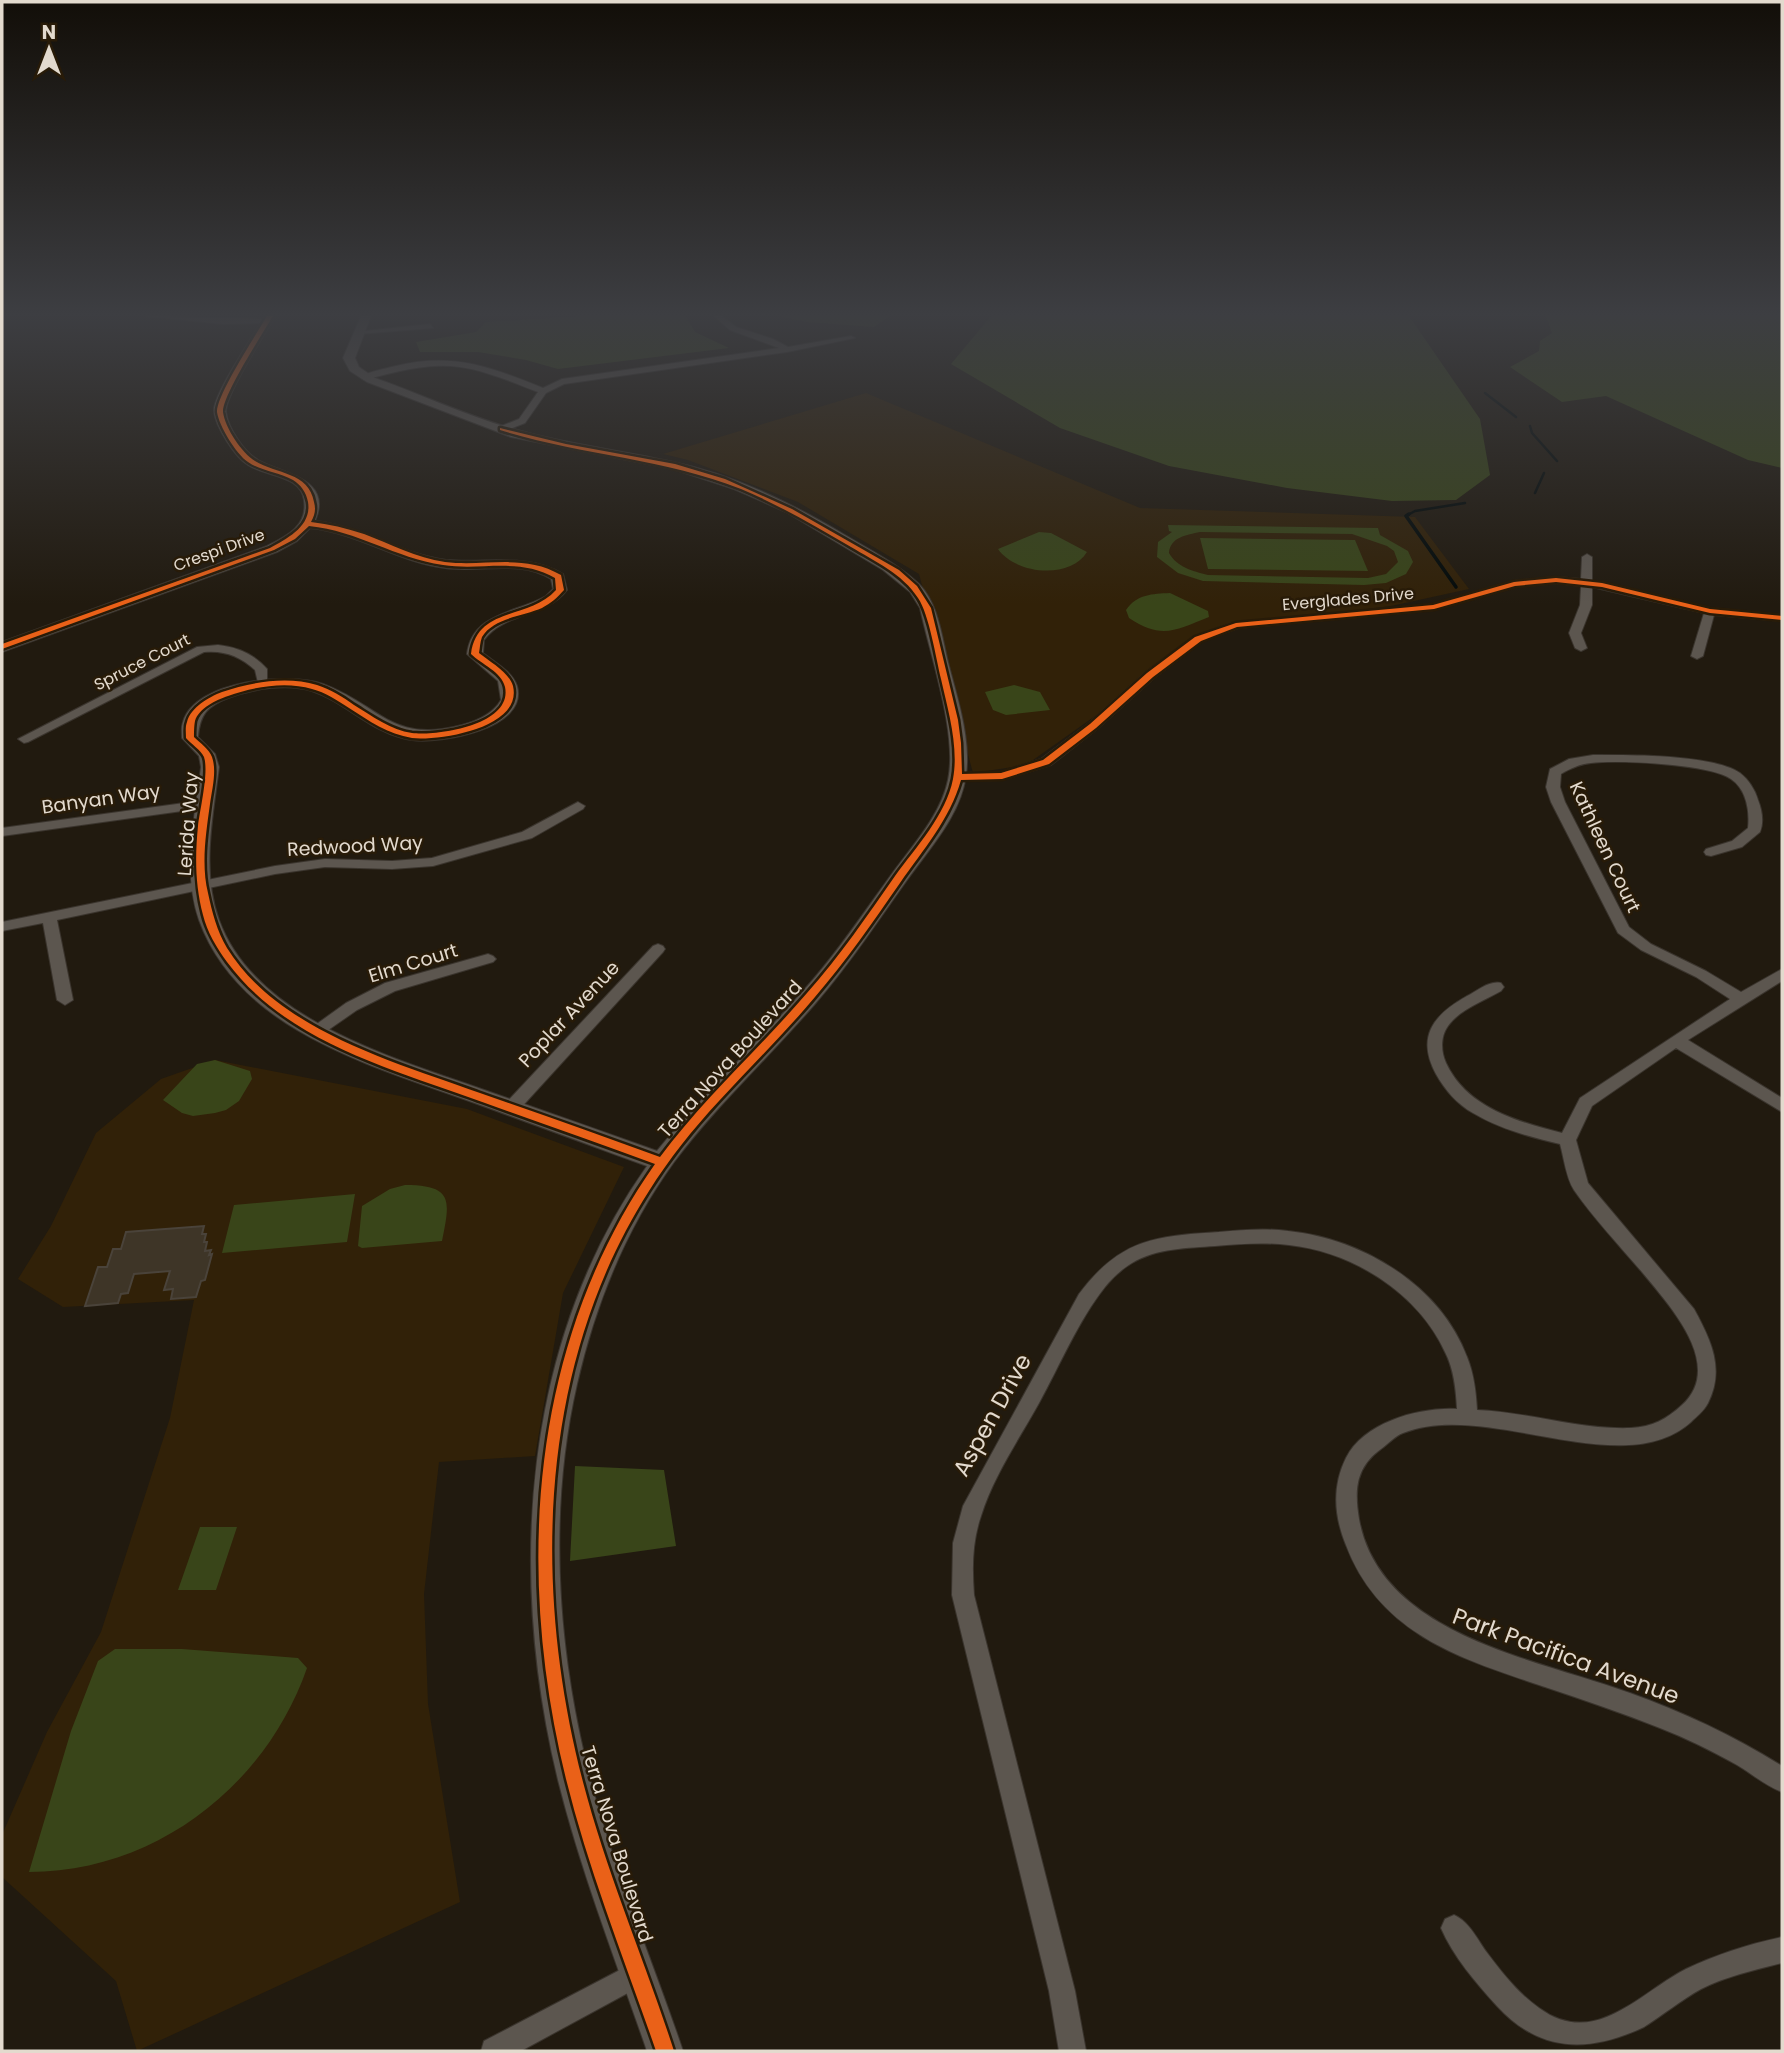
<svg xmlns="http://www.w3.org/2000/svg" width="1784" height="2053" viewBox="0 0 1784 2053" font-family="Poppins,sans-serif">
  <rect width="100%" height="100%" fill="#211a0f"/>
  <path fill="#312108" d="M866 393 1140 508 1415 517 1469 589 1391 606 1218 629 1026 765 973 773 919 574 798 502 688 460 663 454Z
    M215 1060 467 1109 624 1167 563 1293 535 1456 439 1462 424 1594 428 1704 460 1902 137 2051 116 1981 2 1877V1835L47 1732 101 1632 170 1418 194 1300 63 1307 18 1279 51 1226 96 1133 161 1079Z"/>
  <path fill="#394519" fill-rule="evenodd" d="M583 316H686L695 332 729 348 558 369 526 360 478 352H420L416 342 476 332 486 322Z
    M779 316H890L874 327 807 322Z
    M991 316H1409L1480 419 1490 475 1456 500 1392 501 1287 488 1169 466 1060 428 951 364Z
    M1546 316H1782V468L1748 460 1606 396 1562 402 1510 367 1539 351 1540 341 1552 333Z
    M1168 525 1378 528 1380 535 1408 551 1413 562 1406 574 1386 583 1364 585 1203 581 1178 573 1157 557 1158 542 1172 532 1169 531ZM1200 532 1352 534 1387 546 1394 551 1398 562 1386 574 1368 578 1208 575C1192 571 1177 567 1169 553 1170 537 1187 535 1200 532Z
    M1039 532 1051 533 1087 552C1070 580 1015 574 998 549Z
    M1200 538 1355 540 1368 571 1208 569Z
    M1170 593 1208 611 1209 617C1176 630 1162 640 1129 618L1126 610C1137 594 1152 594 1170 593Z
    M1014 685 1040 692 1050 710 1006 715 993 710 985 692Z
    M215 1060 250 1071 252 1079 239 1101 226 1110 215 1113 193 1116 182 1113 163 1100 197 1064Z
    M405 1185C454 1185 450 1201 442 1241L362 1248 358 1246 362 1206 390 1189Z
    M355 1194 347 1242 222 1253 234 1205Z
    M575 1466 664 1470 676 1546 570 1561Z
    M200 1527H237L216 1590H178Z
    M115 1649H182L298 1658 307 1668C266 1786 155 1872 29 1872L71 1731 98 1661Z"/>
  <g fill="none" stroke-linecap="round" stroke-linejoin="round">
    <path stroke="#040b0a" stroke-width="2.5" d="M1485 393 1516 417
      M1530 426 1532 433 1557 461
      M1535 493 1544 473
      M1406 516 1415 511 1465 503"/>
    <path stroke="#040b0a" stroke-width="3.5" d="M1409 514 1406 516 1456 587"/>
  </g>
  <path fill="#3e3527" stroke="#4a433a" stroke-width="2" d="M204 1226 202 1234H206L204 1242H207L205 1251 211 1250 209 1255 212 1254 205 1280 201 1281 196 1297 171 1299 173 1289 164 1290 170 1271 134 1274 128 1293 121 1294 118 1303 85 1306 98 1267H107L113 1249H121L126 1232Z"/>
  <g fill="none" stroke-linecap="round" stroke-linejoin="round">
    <defs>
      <path id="minor" d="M146 316 267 319 271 321 267 323 223 324Z
        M714 316H722L736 327 773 339 788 347 851 336 855 338 787 352 564 384 546 393 525 423 502 432 497 429 499 427 519 419 538 392C460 361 446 358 364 380L360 377C370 371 384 369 396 366 453 352 490 367 543 388L562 379 779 348 730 330Z
        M430 324 433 328 359 334 355 332Z
        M1587 554 1592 557V581L1710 608 1782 615V621L1714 615 1703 656 1697 659 1691 656 1704 613 1592 587V605L1581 633 1587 648 1581 651 1575 648 1569 633 1580 605 1581 586 1556 583 1515 587 1434 610 1238 628 1202 641 1154 678 1097 729 1051 765 1002 780 958 781 952 777 958 773 1001 772 1041 759 1089 723 1146 672 1194 637 1232 623 1433 604 1514 581 1556 577 1581 579 1582 557Z
        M218 645C237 647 254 654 267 669V687H259L255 670C240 656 224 650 204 652L28 742 24 743 18 739 197 647Z
        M1593 755C1627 755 1712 754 1740 773 1749 780 1755 790 1758 800 1762 810 1764 822 1760 832L1742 847 1711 856 1706 855 1704 852 1706 849 1732 841 1748 828C1750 810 1746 789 1731 779 1710 764 1619 760 1591 763 1580 764 1571 768 1561 774L1560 787 1565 802 1629 927 1651 944 1706 971 1741 992 1782 969V981L1688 1040 1782 1098V1112L1676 1048 1592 1106 1576 1140 1588 1183 1694 1309C1711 1340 1725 1369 1708 1403 1704 1411 1697 1416 1691 1422 1622 1484 1486 1399 1403 1433 1395 1436 1388 1444 1381 1449 1356 1467 1354 1489 1359 1519 1380 1636 1538 1659 1630 1693 1683 1712 1734 1736 1782 1766V1792C1766 1786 1752 1774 1737 1765 1712 1751 1686 1738 1660 1728 1622 1713 1584 1700 1545 1687 1462 1659 1380 1635 1346 1545 1334 1516 1332 1486 1346 1458 1364 1422 1420 1407 1457 1409 1456 1390 1454 1369 1445 1352 1418 1293 1353 1252 1289 1245 1265 1242 1240 1244 1215 1246 1188 1248 1157 1248 1132 1263 1122 1269 1112 1278 1105 1287 1078 1321 1060 1365 1039 1403 1019 1439 993 1477 981 1516 972 1542 972 1568 974 1595L1075 1991 1086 2051H1059L1049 1991 952 1595 953 1543 963 1506 1079 1294C1120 1239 1155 1236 1219 1232 1242 1230 1265 1228 1288 1231 1363 1239 1440 1285 1467 1357 1474 1374 1476 1392 1477 1410 1529 1412 1579 1430 1631 1428 1652 1427 1667 1419 1682 1405 1726 1365 1668 1304 1642 1272 1619 1245 1594 1219 1574 1190 1566 1178 1564 1158 1560 1144 1530 1137 1500 1129 1473 1113 1457 1104 1445 1090 1436 1074 1416 1037 1433 1015 1467 996 1477 991 1490 980 1501 983L1504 987 1501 991C1484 1001 1460 1009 1448 1026 1440 1037 1441 1052 1446 1063 1467 1108 1518 1122 1562 1133L1580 1098 1730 999 1696 977 1641 950 1618 933 1551 802 1546 787 1550 769 1569 759Z
        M206 800 211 801V807L2 836V828Z
        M578 802 585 806 583 809 532 838 433 866 392 869 325 867 275 874 57 920 73 1000 65 1005 57 1000 43 923 2 931V922L275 866 325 859 392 861 432 858 522 832Z
        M658 944 663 946 665 949 663 952 517 1112H505L503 1108 505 1104 653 946Z
        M488 954 493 956 496 959 493 962 395 991 357 1010 321 1035 315 1036 307 1031 346 1003 385 983Z
        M1454 1915C1470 1922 1478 1941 1488 1954 1503 1974 1519 1994 1539 2008 1595 2049 1639 1993 1686 1969 1717 1954 1749 1944 1782 1937V1963C1755 1970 1727 1976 1701 1989 1681 2000 1663 2015 1644 2027 1589 2053 1540 2053 1497 2006 1476 1983 1453 1956 1441 1928L1445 1919Z
        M639 1960 648 1964 652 1973 648 1982 521 2051H481L484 2041Z"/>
      <path id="tertiary" d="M265 316H275C265 334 225 395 226 412 228 428 244 452 258 460 282 474 334 478 315 521 361 526 400 554 446 560 486 564 526 552 563 574L567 590C546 618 504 612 484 640L483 653C494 662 512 671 517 686 529 729 440 744 412 740 373 735 348 703 312 691 286 683 253 689 228 698 207 706 200 715 198 737L215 754 219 767C213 816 201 871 219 920 256 1021 395 1058 487 1091 544 1111 601 1131 657 1151 703 1094 756 1045 804 990 837 953 865 911 894 871 914 844 941 814 948 780 958 734 930 655 920 608L910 592 883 570 786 512 734 489 673 469 511 437 367 382 350 371 343 358 361 316H371L355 358 359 367 375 378C423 395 471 418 521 431 570 445 622 450 673 462 735 475 791 503 845 535 870 550 898 564 919 584 939 604 942 639 949 666 958 700 971 740 966 775 961 815 929 849 907 880 877 922 848 966 814 1005 768 1058 716 1106 674 1162 626 1228 595 1305 577 1384 545 1524 559 1673 599 1811 623 1892 656 1971 683 2051H647C616 1961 581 1872 558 1780 508 1574 522 1343 647 1166 589 1145 531 1123 472 1102 373 1066 239 1031 199 920 182 871 195 816 201 767L199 756 182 738C182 733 181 727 183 722 195 680 289 672 323 684 380 705 391 744 462 725 477 721 493 714 501 700L498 681 467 654C472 613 516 613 546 596L553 589 551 579C519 559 481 573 445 568 398 562 358 533 310 528L297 541 277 552 2 652V642L267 546C287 536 308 526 304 500 303 492 299 487 293 483 279 474 262 474 248 465 235 457 215 426 214 411 213 394 255 334 265 316Z"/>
    </defs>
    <use href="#minor" stroke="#3a342d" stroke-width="2"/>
    <use href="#tertiary" stroke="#3a342d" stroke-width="2"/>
    <use href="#minor" fill="#5c564f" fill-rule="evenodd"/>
    <use href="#tertiary" fill="#5c564f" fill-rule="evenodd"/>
    <defs>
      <path id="cycleway" d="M267 316H273C263 333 222 396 223 412 225 428 242 453 255 461 276 474 309 472 314 502 316 509 315 515 311 522 329 524 346 528 364 534 391 544 416 558 445 562 485 567 524 553 561 575L564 590C557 598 551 603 542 608 524 616 493 618 482 637 480 642 480 648 479 653 490 662 509 672 513 686 523 728 439 741 412 738 388 734 369 721 349 708 338 701 325 692 312 689 285 681 253 687 228 696 216 700 199 708 195 721 194 726 194 733 194 737 200 743 209 749 212 757 217 771 212 789 210 804 206 833 201 865 208 893 212 912 217 931 227 948 278 1030 394 1062 480 1093 540 1114 600 1135 660 1157 704 1098 759 1049 807 993 840 956 867 916 895 876 916 847 946 815 953 779 959 747 948 710 941 679 936 658 929 614 918 598 903 574 874 561 851 547 815 526 779 505 741 489 663 458 579 455 500 430V428L566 444 675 464 725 479 792 509 899 570 917 586 931 608 958 720 961 743 962 774 1001 773 1043 760 1090 724 1147 673 1195 637 1236 623 1433 605 1514 582 1556 578 1602 583 1710 609 1782 616V620L1710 613 1602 587 1556 582 1515 586 1434 609 1237 627 1201 641 1153 677 1096 728 1049 764 1002 779 961 780C950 819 923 850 900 883 873 922 846 961 815 997 785 1033 751 1066 719 1101 693 1129 669 1159 649 1191 538 1365 532 1587 583 1782 607 1874 645 1961 674 2051H656C625 1961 589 1872 566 1779 515 1572 529 1343 655 1164 598 1143 541 1123 485 1103 395 1070 287 1043 227 962 217 948 207 932 203 915 195 885 195 856 198 826 200 809 209 772 204 757 201 750 191 744 186 738 186 733 185 727 187 722 191 707 209 697 222 692 251 682 287 676 317 685 330 689 343 697 354 705 372 716 391 730 412 733 437 736 513 725 505 687 502 672 481 664 471 654 477 606 529 620 556 590L555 578C520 557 481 571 443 565 395 558 358 531 309 526L295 539 274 550 2 649V644L270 548C288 538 312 526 308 502 306 492 301 485 293 480 279 472 261 471 248 462 236 454 219 426 217 412 216 396 257 333 267 316Z"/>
    </defs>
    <use href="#cycleway" stroke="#281b08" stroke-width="5"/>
    <use href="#cycleway" fill="#ea6118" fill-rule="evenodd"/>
  </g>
  <linearGradient id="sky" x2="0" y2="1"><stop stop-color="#120e08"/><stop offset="0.52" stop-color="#3d3e42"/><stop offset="1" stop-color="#3d3e42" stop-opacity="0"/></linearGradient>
  <rect width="1784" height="604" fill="url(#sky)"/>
  <g text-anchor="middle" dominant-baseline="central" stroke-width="5" stroke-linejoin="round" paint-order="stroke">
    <g font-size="16" fill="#e3dace" stroke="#281b08">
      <text transform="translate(219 550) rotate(-20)">Crespi Drive</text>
      <text transform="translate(1348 599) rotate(-5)">Everglades Drive</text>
      <text transform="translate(142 662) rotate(-27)">Spruce Court</text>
    </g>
    <g font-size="19" fill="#e3dace" stroke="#281b08">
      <text transform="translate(101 799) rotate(-8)">Banyan Way</text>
      <text transform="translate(188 824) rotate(-86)">Lerida Way</text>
      <text transform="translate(355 846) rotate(-3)">Redwood Way</text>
      <text transform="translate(1605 847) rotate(65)">Kathleen Court</text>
      <text transform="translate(413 963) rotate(-17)">Elm Court</text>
      <text transform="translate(569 1014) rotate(-47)">Poplar Avenue</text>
      <text transform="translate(730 1059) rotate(-48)">Terra Nova Boulevard</text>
      <text transform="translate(617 1844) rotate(73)">Terra Nova Boulevard</text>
    </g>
    <g font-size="23" fill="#e3dace" stroke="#281b08">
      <text transform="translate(992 1415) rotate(-61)">Aspen Drive</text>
      <text transform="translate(1566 1656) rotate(20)">Park Pacifica Avenue</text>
    </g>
  </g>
  <rect width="1784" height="2053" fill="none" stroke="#e3dace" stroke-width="7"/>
  <g transform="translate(49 49)" stroke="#281b08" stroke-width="5" paint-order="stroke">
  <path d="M0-5L12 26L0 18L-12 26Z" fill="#e3dace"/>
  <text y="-10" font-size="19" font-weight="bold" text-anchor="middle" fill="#e3dace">N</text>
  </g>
</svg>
